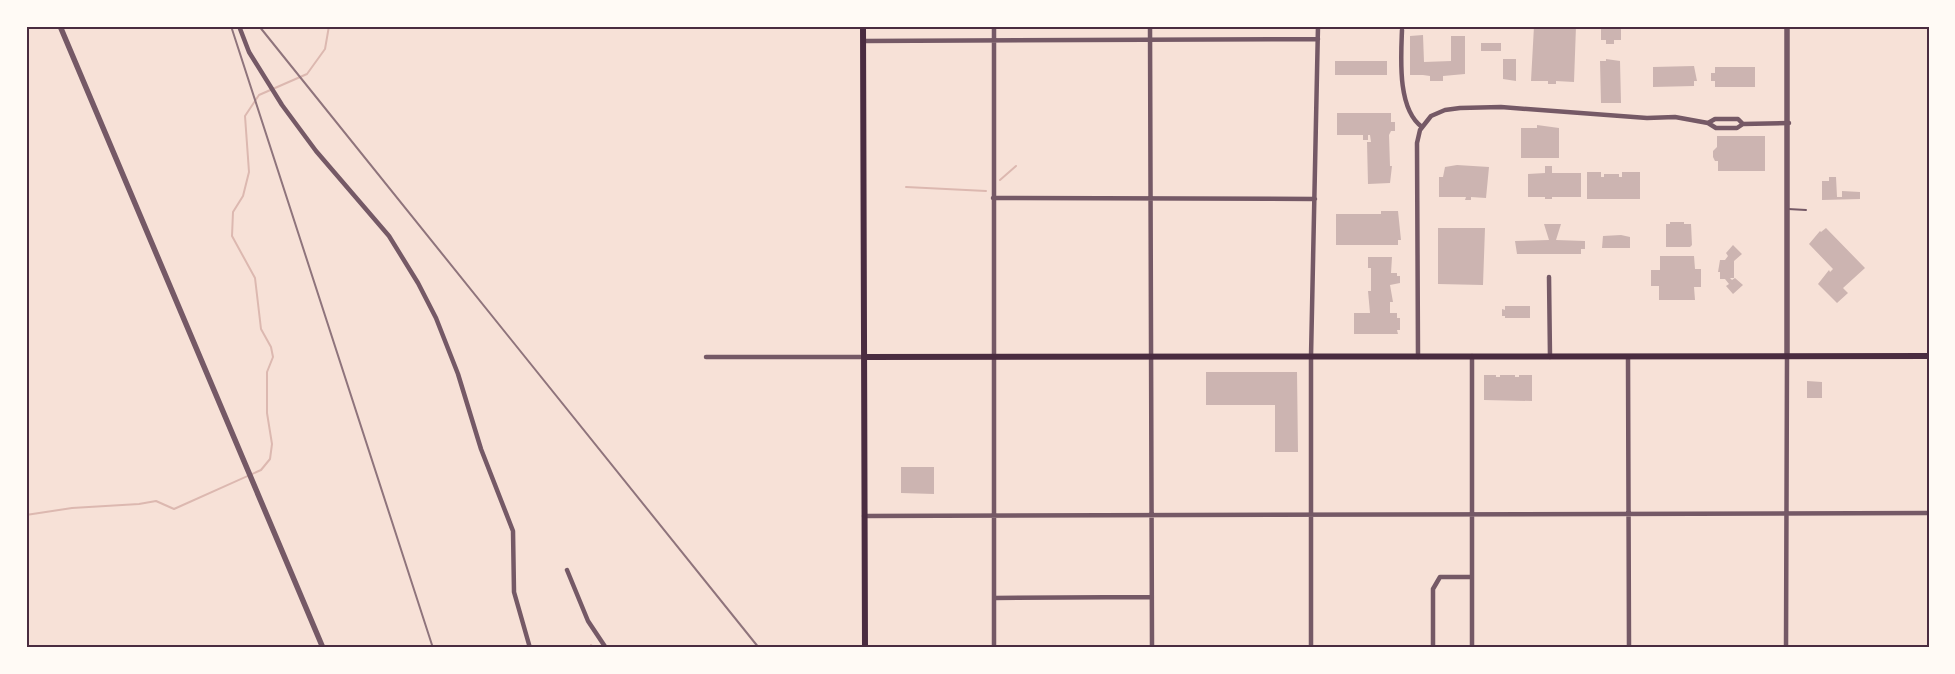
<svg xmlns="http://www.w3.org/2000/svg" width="1955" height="674" viewBox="0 0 1955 674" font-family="'Sofia Sans Condensed',sans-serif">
  <rect width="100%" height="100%" fill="#f7e1d7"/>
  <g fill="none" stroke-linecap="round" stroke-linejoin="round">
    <path stroke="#dcb8b0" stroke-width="2" d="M1000 180 1016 166
      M906 187 986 191
      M26 515 72 508 139 504 156 501 174 509 261 470 270 459 272 444 267 413V372L273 357 271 347 261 329 255 278 232 236 233 212 243 196 249 172 245 116 259 95 307 74 325 49 329 26
      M591 645 594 648"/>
  </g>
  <path fill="#ccb4b1" d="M1336 26H1387V28L1336 29Z
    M1534 26H1576L1574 82 1556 81V84H1548V81H1531Z
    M1601 26H1621V40H1614V44H1606V40H1601Z
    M1423 35 1424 62 1451 61V36H1465V74L1443 76V81H1430V76L1423 75H1410V36Z
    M1481 43H1501V51H1481Z
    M1503 59H1516V81L1503 79Z
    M1606 59 1620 61 1621 103H1601L1600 61H1606Z
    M1335 61H1387V75H1335Z
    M1694 66 1697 81H1694V86L1653 87V67Z
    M1715 67H1755V87H1715V81H1711V73H1715Z
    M1337 113H1391V122H1395V131H1391L1389 135 1390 166H1392L1390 183 1368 184 1367 142H1371L1370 135H1368V140H1363V135H1337Z
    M1537 125 1559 128V158H1521V128H1537Z
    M1717 136H1765V171H1718V161H1715L1713 157V151L1717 147Z
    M1457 165 1489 167 1486 198 1471 197V200H1465L1466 197H1439V177H1443L1445 167Z
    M1545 166H1552V173H1581V197H1552V199H1545V197H1528V174L1545 173Z
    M1587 172H1601V177H1604V174H1619V177H1622V172H1640V199H1587Z
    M1829 177H1836L1837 197H1842V191L1860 192V199L1822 200V181H1829Z
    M1381 211H1398L1401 240H1398V245H1336V214H1381Z
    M1670 222H1684V224H1691L1692 245 1690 247H1666V224H1670Z
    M1544 224H1561L1556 240 1585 241V249H1581V254H1517L1515 241 1549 240Z
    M1438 228H1485L1483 285 1438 284Z
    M1826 228 1865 268 1843 288 1848 293 1837 303 1818 284 1829 270 1830 272 1833 269 1809 244 1820 231 1821 232Z
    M1621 235 1630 237V248H1602L1603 236Z
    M1733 245 1742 254 1734 261V278H1730L1732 280 1735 278 1743 285 1733 294 1726 286 1729 284 1725 279H1720V272H1718L1720 260H1725L1728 256 1726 253Z
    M1660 256H1694L1695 269H1701V287H1694L1695 300H1659V286H1651V270H1660Z
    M1368 257H1392L1391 273H1397V276H1400V283L1390 285 1393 302H1390V313H1397V318H1400V330H1397L1398 334H1354V313H1370L1368 291H1371V268H1368Z
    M1505 306H1530V318H1505V316H1502V309L1505 310Z
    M1206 372H1297L1298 452H1275V405H1206Z
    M1484 375H1496V377H1500V375H1515V377H1519V375H1532V401L1484 400Z
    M1807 381 1822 382V398H1807Z
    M901 467H934V494L901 493Z"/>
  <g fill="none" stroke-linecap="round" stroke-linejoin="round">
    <path stroke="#755966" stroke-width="2" d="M1788 209 1806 210"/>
    <path stroke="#755966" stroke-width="4.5" d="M239 26 249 52 282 105 316 151 389 236 418 283 436 318 458 374 481 449 513 531 514 592 530 648
      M994 26V648
      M1150 26 1152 648
      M1402 30C1401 57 1397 109 1422 127
      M864 41 1318 39
      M1708 123 1715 119H1738L1743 124
      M993 198 1315 199
      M1549 277 1550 357
      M1472 356V648
      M706 357H864
      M1418 357 1417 143 1420 130 1431 116 1445 110 1460 108 1501 107 1647 118 1675 117 1708 123 1716 128H1737L1743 124 1789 123
      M1628 357 1629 648
      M864 516 1929 513
      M567 570 588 621 606 648
      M994 598 1151 597
      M1311 648V357L1318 26
      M1433 648V589L1440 577H1472
      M1786 648 1787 357"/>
    <path stroke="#755966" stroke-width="5.5" d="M60 26 323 648
      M1787 26V357"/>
    <path stroke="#4a2c40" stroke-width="6" d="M863 26 865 648
      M864 357 1929 356"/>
    <path stroke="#8f747c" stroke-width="2" d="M231 26 433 648
      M259 26 759 648"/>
  </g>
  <rect width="1955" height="674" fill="none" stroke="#fffaf5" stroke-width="55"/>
  <rect x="28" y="28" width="1900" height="618" fill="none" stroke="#4a2c40" stroke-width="2"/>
</svg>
